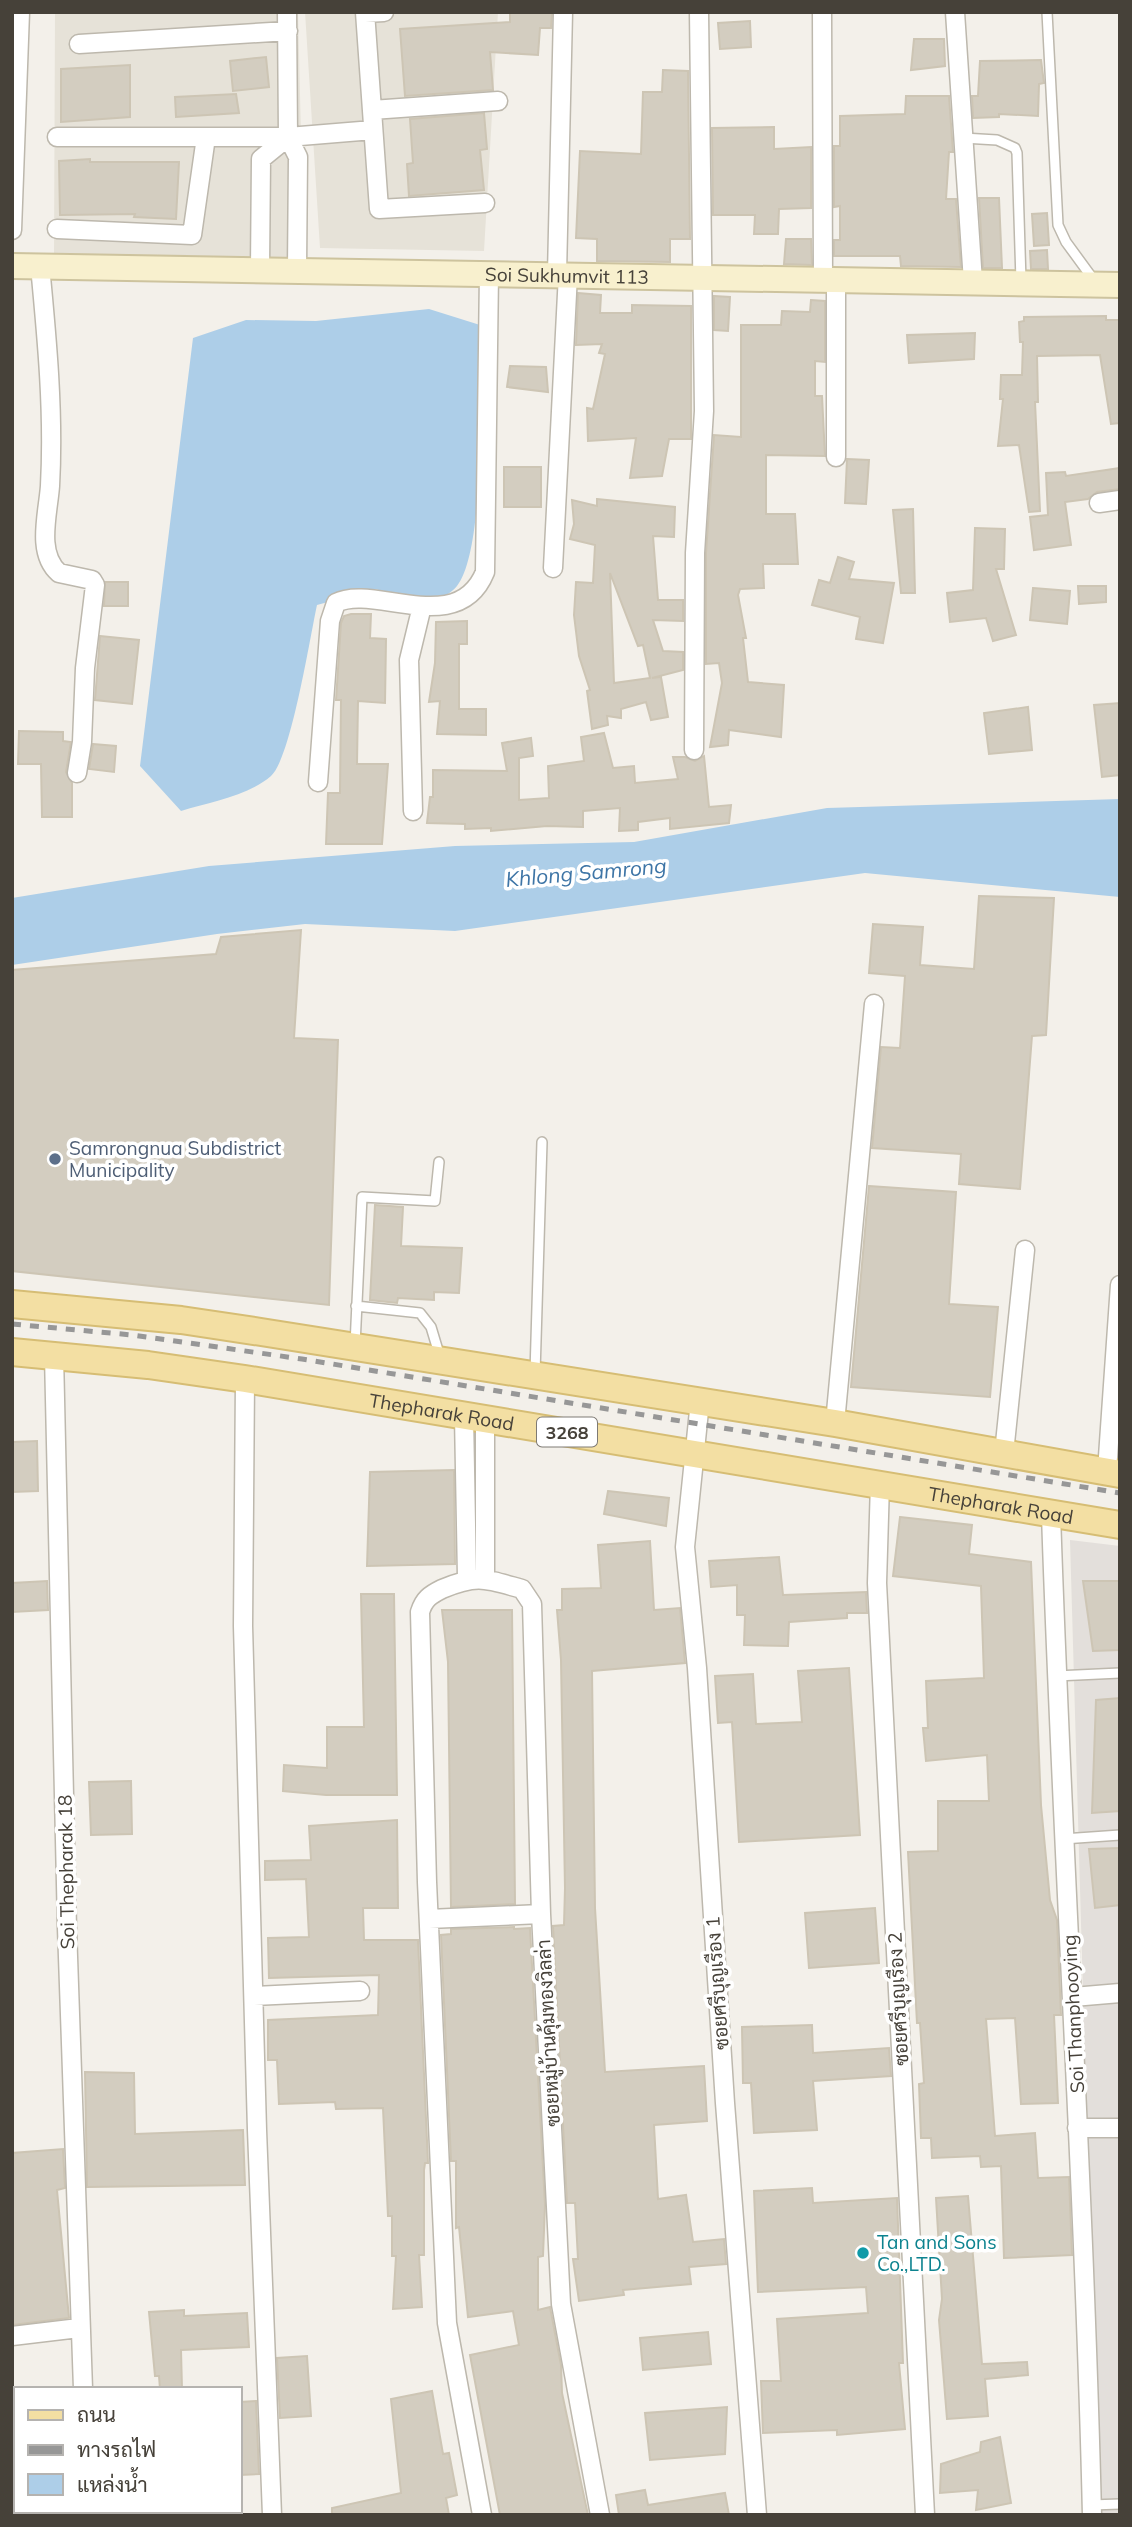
<svg xmlns="http://www.w3.org/2000/svg" width="1132" height="2527" viewBox="0 0 1132 2527" font-family="Mulish,Sarabun,sans-serif">
  <rect width="100%" height="100%" fill="#f3f0ea"/>
  <path fill="#e6e2d8" d="M55 12H298L304 259 230 261 54 254Z
    M305 12H498L484 251 320 248Z"/>
  <path fill="#e3dfdb" d="M1070 1540 1120 1546V2515H1098Z"/>
  <path fill="#adcee8" d="M429 309 480 325C479 379 487 547 457 586 452 593 439 599 431 604L375 589 317 605C310 637 291 758 271 776 248 796 210 802 181 811L140 766 193 338 246 320 316 321Z
    M1120 799V897L865 873 455 931 305 924 217 934 12 965V898L209 866 455 846 634 842 827 808Z"/>
  <path fill="#d3cdc0" stroke="#cdc5b4" stroke-width="2" fill-rule="evenodd" d="M510 12H552L551 28H540L538 55 490 52 493 90 405 96 400 29 510 22Z
    M750 21 751 47 720 49 718 23Z
    M914 39H944L945 66 911 70Z
    M266 57 269 87 233 91 230 61Z
    M1041 60 1044 83 1039 84 1038 116 999 114V117L973 118 972 96H978L980 61Z
    M130 65V117L61 122V69Z
    M663 70 688 71 690 239H670V262L597 261V239L576 238 580 151 641 154 643 92H662Z
    M236 94 239 113 176 117 175 97Z
    M906 96H949L953 152H949L946 199H956L961 267 901 266 900 256H834V240H840V206L834 207V146H840V116L905 114Z
    M484 113 487 149 480 150 484 190 409 196 407 164 413 163 410 119Z
    M774 127V149L811 147V208L779 209 778 234H754L755 215H713L712 128Z
    M90 159V162H179L176 219 134 217 135 214 60 215 59 161Z
    M979 198H999L1002 268H983Z
    M1047 213 1049 245 1034 246 1032 214Z
    M786 239H811L812 265 784 264Z
    M1047 250 1048 269H1031L1030 251Z
    M578 293 601 295 600 313H632V305L691 306V439H669L662 476 630 478 636 438 588 441 587 408 593 409 605 354 599 353 602 344 576 345Z
    M714 296 730 297 728 331 714 330Z
    M811 300 825 301V362L815 361V396H822L825 456 766 455V514H795L798 564H763L764 588 740 589 738 595 746 638H743L748 682 784 685 781 737 729 730 728 745 710 747 722 683 719 663 706 664V553L714 435 741 437V325H781L782 311 810 312Z
    M1106 316V320H1120V423L1111 424 1100 355 1037 356 1038 402H1035L1040 511 1029 512 1019 445 998 446 1003 399H1000L1001 375H1022L1023 342H1020L1019 322 1024 321V317Z
    M975 333 974 359 909 363 907 335Z
    M510 366 546 367 548 392 507 387Z
    M847 459 869 460 866 504 845 503Z
    M504 467H541V507H504Z
    M1120 468V489L1097 492 1088 499 1065 502 1071 545 1034 550 1030 517 1048 515 1046 473 1065 472 1066 476Z
    M597 499 675 507 674 537 653 536 658 600H683V621L653 620 663 651 683 652V670L652 678 661 677 668 717 651 720 646 702 621 709V718L607 716 608 725 592 729 587 691 590 690 579 656 574 615 576 582 593 583 595 545 570 539 574 524 572 500 597 506ZM610 573 638 646 643 645 650 678 614 683Z
    M913 509 915 593H901L893 510Z
    M975 528 1005 529 1004 569H996L1016 635 993 641 986 618 950 622 947 593 973 590Z
    M838 557 854 562 849 579 894 583 883 643 856 639 860 617 812 605 819 580 830 583Z
    M105 582H128V606H104Z
    M1078 586H1106V602L1079 604Z
    M1033 588 1070 591 1067 624 1030 620Z
    M351 614H371L370 638 386 639 385 703 358 701 357 764H388L382 844H326L328 793H340L341 700H336L341 623 344 616Z
    M467 621V644H459V709H486V735L437 734 440 701 429 702 435 663 436 622Z
    M100 636 139 640 132 704 95 700Z
    M1120 703V775L1102 777 1094 705Z
    M1028 707 1032 750 989 754 984 713Z
    M19 731 63 732V741L71 742 66 772 72 783V817H42L41 764H18Z
    M604 733 613 768 634 766 635 783 678 779 673 757H685L695 761 704 756 709 807 731 805 729 823 670 829V818L638 822V830L619 831 620 808 583 811V827L547 826 491 831V828L465 829V824L427 823 430 797H433V770L507 771 502 743 531 738 533 756 519 758V800L549 798 548 766 584 761 581 737Z
    M93 744 116 746 114 772 89 769Z
    M979 896 1054 898 1046 1035 1032 1036 1020 1189 959 1184 961 1154 872 1148 881 1047 900 1048 905 976 869 973 873 924 923 927 920 965 974 969Z
    M301 930 294 1038 338 1040 329 1305 12 1271V970L216 954 221 937Z
    M869 1186 956 1192 949 1304 998 1307 990 1397 851 1387Z
    M375 1205 403 1207 401 1246 462 1248 459 1293 434 1292V1300L398 1298 397 1303 370 1300Z
    M37 1441 38 1491 12 1492V1442Z
    M454 1470 455 1564 367 1566 370 1472Z
    M608 1491 669 1498 666 1526 604 1514Z
    M900 1517 972 1525 969 1554 1031 1562 1041 1805 1050 1900 1057 1920 1061 2015H1054L1058 2103 1021 2104 1015 2018 986 2019 995 2136 1035 2133 1038 2178 1069 2177 1072 2255 1004 2258 1001 2166 981 2167 980 2156 932 2158 931 2138H921L919 2084 924 2083 920 2023H917L908 1852 938 1851V1801H989L987 1755 926 1761 923 1728H928L926 1681 984 1678 981 1586 893 1576Z
    M650 1541 654 1610 680 1608 685 1663 592 1671 595 1908 605 2072 704 2066 707 2121 654 2125 658 2199 686 2195 693 2242 724 2239 726 2264 689 2267 691 2284 623 2290 624 2295 579 2301 573 2259H578L575 2203H567L553 1926 564 1925 565 1888 561 1660 557 1610H562V1589L601 1588 598 1545Z
    M779 1557 783 1595 866 1592 867 1613H847V1618L789 1622 788 1646 744 1645 745 1615H737V1585L711 1587 709 1561Z
    M47 1581 48 1610 12 1612V1583Z
    M1083 1581H1120V1650L1093 1651Z
    M361 1594H394L397 1795H326L283 1791 284 1765 327 1768V1727H364Z
    M442 1610H512L515 1904 451 1907 448 1662Z
    M849 1668 860 1835 739 1842 732 1722 718 1723 715 1676 753 1674 756 1724 802 1722 798 1671Z
    M1120 1698V1811L1092 1813 1096 1700Z
    M131 1781 132 1834 91 1835 89 1782Z
    M397 1820 398 1908H363L364 1940H418L428 2163H425L424 2170V2255H419L422 2307 393 2309 396 2256H392V2216H388L383 2108 336 2109 335 2102 279 2104 277 2060H268V2020L378 2015 379 1975 269 1978 268 1938 309 1937 306 1879 265 1880V1861L311 1860 309 1826Z
    M1120 1848V1905L1095 1908 1089 1849Z
    M875 1908 879 1963 809 1968 805 1913Z
    M514 1927V1929L530 1928 545 2205 543 2256 538 2257V2310L550 2307 561 2365 562 2393 588 2515H500L470 2355 519 2345 513 2311 468 2317 459 2227 456 2228V2161H451L441 1935 451 1934V1929Z
    M812 2025 813 2053 889 2048 891 2076 813 2081 817 2130 754 2133 751 2083H743L742 2027Z
    M85 2072 134 2073 135 2134 243 2130 245 2185 87 2187Z
    M63 2149 65 2188 57 2190 69 2318 12 2325V2153Z
    M812 2188 813 2203 897 2198 903 2363H899L905 2429 837 2435V2430L763 2433 761 2381H781L777 2319 868 2313 866 2287 758 2292 754 2191Z
    M968 2196 982 2364 1027 2362 1028 2375 985 2379 988 2416 947 2419 939 2320 942 2299 936 2198Z
    M184 2310V2316L247 2313 249 2347 181 2350 182 2389H160L159 2376H155L149 2312Z
    M708 2332 711 2364 643 2370 640 2338Z
    M307 2356 311 2416 280 2418 277 2358Z
    M432 2391 443 2454 449 2453 457 2495 446 2498 449 2515H332V2508L401 2493 391 2399Z
    M256 2401 259 2474 240 2475V2402Z
    M727 2407 725 2454 650 2460 645 2413Z
    M1000 2437 1011 2503 976 2510 978 2490 940 2493 941 2464 980 2452 981 2442Z
    M645 2490 648 2505 725 2493 729 2515H619L616 2495Z"/>
  <g fill="none" stroke-linecap="round" stroke-linejoin="round">
    <defs>
      <path id="lane" d="M1047 12 1058 225 1066 242 1096 283
        M963 138 997 140 1015 148 1017 153 1021 281
        M356 1306 420 1313 431 1327 440 1357
        M355 1345 362 1197 435 1201 439 1162
        M535 1373 542 1142
        M1056 1676 1120 1673
        M1063 1839 1120 1835
        M1091 2505 1120 2504"/>
      <path id="street" d="M287 12 288 137 298 157 297 269
        M365 12 379 209 485 203
        M822 12 823 279
        M955 12 973 282
        M365 13 384 12
        M79 44 288 31
        M372 110 498 101
        M57 137H288L373 130
        M57 229 192 235 206 137
        M12 230 20 12
        M40 266C47 339 54 413 50 486 48 514 36 553 59 573L92 580 95 585 85 668 82 742 77 773
        M260 269 261 159 288 137
        M557 274 563 12
        M836 457V280
        M1099 503 1120 500
        M553 568 568 274
        M694 750 695 553 704 411 699 12
        M318 782 330 621 336 603C373 583 458 639 485 572L489 273
        M413 811 409 660 422 606
        M54 1355 67 1928 83 2389
        M245 1379 243 1626 257 2130 272 2515
        M700 1401 685 1547 697 1668 725 2103 757 2515
        M464 1416 467 1578
        M485 1419V1579
        M835 1423 874 1004
        M1004 1453 1025 1250
        M1107 1471 1120 1285
        M880 1483 877 1583 925 2515
        M1051 1514C1062 1848 1084 2181 1092 2515
        M429 1919 541 1914
        M254 1996 360 1991
        M1073 1997 1120 1993
        M1077 2128H1120
        M12 2336 79 2328
        M96 2511 97 2515
        M482 2515 447 2323 427 1882 420 1612C424 1599 430 1595 442 1589 478 1574 486 1579 522 1589L532 1604 541 1914 561 2304 600 2515"/>
      <g id="secondary">
        <path id="s1" d="M12 266 1120 285"/>
      </g>
      <g id="primary">
        <path d="M12 1304 181 1320 261 1332 835 1423 1120 1474"/>
        <path id="s2" d="M12 1352 148 1365 245 1379 1120 1525"/>
      </g>
    </defs>
    <use href="#lane" stroke="#bdb8ad" stroke-width="12"/>
    <use href="#street" stroke="#bdb8ad" stroke-width="21"/>
    <use href="#secondary" stroke="#cdc39e" stroke-width="28"/>
    <use href="#primary" stroke="#d6bd74" stroke-width="30"/>
    <use href="#lane" stroke="#fff" stroke-width="9"/>
    <use href="#street" stroke="#fff" stroke-width="18"/>
    <use href="#secondary" stroke="#f8f0ce" stroke-width="24"/>
    <use href="#primary" stroke="#f3dfa3" stroke-width="26"/>
    <path stroke="#979797" stroke-width="5" stroke-dasharray="9 9" stroke-linecap="butt" d="M12 1324 132 1335 302 1359 1120 1493"/>
  </g>
  <circle fill="#5c6f8a" stroke="#fff" stroke-width="2.5" cx="55" cy="1159" r="7"/>
  <circle fill="#0f9aa8" stroke="#fff" stroke-width="2.5" cx="863" cy="2253" r="7"/>
  <g text-anchor="middle" dominant-baseline="central" stroke-width="7" stroke-linejoin="round" paint-order="stroke">
    <rect fill="#fff" stroke="#7e7a74" stroke-width="2" x="537" y="1417.5" width="60" height="29" rx="5"/>
    <g font-size="18" font-weight="bold" fill="#464139">
      <text x="567" y="1432">3268</text>
    </g>
    <g font-size="19" fill="#464139" stroke="#fff">
      <text stroke="none"><textPath href="#s1" startOffset="555">Soi Sukhumvit 113</textPath></text>
      <text stroke="none"><textPath href="#s2" startOffset="434">Thepharak Road</textPath></text>
      <text stroke="none"><textPath href="#s2" startOffset="1001">Thepharak Road</textPath></text>
      <text transform="translate(66 1872) rotate(-91)">Soi Thepharak 18</text>
      <text transform="translate(717 1983) rotate(-94)">ซอยศรีบุญเรือง 1</text>
      <text transform="translate(898 1999) rotate(-93)">ซอยศรีบุญเรือง 2</text>
      <text transform="translate(1073 2014) rotate(-93)">Soi Thanphooying</text>
      <text transform="translate(548 2033) rotate(-93)">ซอยหมู่บ้านคุ้มทองวิลล่า</text>
    </g>
    <g font-size="19" fill="#4e5e75" stroke="#fff" text-anchor="start">
      <text x="69" y="1148">Samrongnua Subdistrict<tspan x="69" dy="22">Municipality</tspan></text>
    </g>
    <g font-size="19" fill="#0d838f" stroke="#fff" text-anchor="start">
      <text x="877" y="2242">Tan and Sons<tspan x="877" dy="22">Co.,LTD.</tspan></text>
    </g>
    <g font-size="21" font-style="italic" fill="#3e75a6" stroke="#fff">
      <text transform="translate(586 872) rotate(-5)">Khlong Samrong</text>
    </g>
  </g>
  <rect width="1132" height="2527" fill="none" stroke="#464139" stroke-width="28"/>
  <rect x="14" y="2387" width="228" height="126" fill="#ffffff" stroke="#b5b3b0" stroke-width="2"/>
  <rect x="28" y="2410" width="35" height="10" fill="#f3dfa3" stroke="#b5b3b0" stroke-width="2"/>
  <text x="77" y="2422" font-size="21" fill="#464139">ถนน</text>
  <rect x="28" y="2445" width="35" height="10" fill="#979797" stroke="#b5b3b0" stroke-width="2"/>
  <text x="77" y="2457" font-size="21" fill="#464139">ทางรถไฟ</text>
  <rect x="28" y="2474" width="35" height="21" fill="#adcee8" stroke="#b5b3b0" stroke-width="2"/>
  <text x="77" y="2492" font-size="21" fill="#464139">แหล่งน้ำ</text>
</svg>
